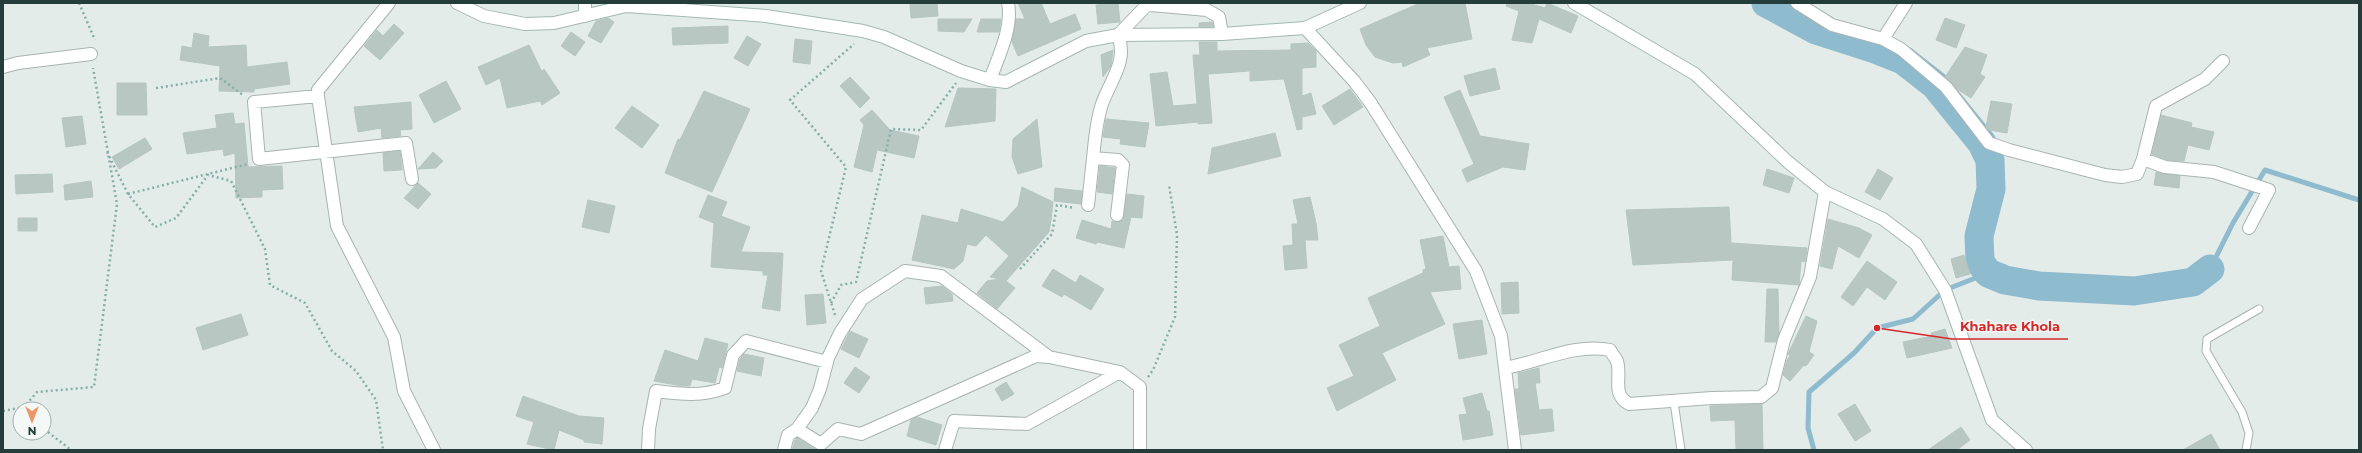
<svg xmlns="http://www.w3.org/2000/svg" width="2362" height="453" viewBox="0 0 2362 453" font-family="Montserrat,sans-serif">
  <rect width="100%" height="100%" fill="#e4ecea"/>
  <g fill="none" stroke-linecap="round" stroke-linejoin="round">
    <path stroke="#8fbbce" stroke-width="5" d="M2210 269 2233 223 2265 170 2359 200
      M1814 450 1808 428 1809 392 1854 353 1877 328 1913 319 1945 290 1988 273"/>
    <path stroke="#8fbbce" stroke-width="29" d="M1766 3 1816 30 1875 49 1903 60 1935 85 1982 143 1990 160 1991 189 1979 236 1980 262 1988 273 2005 280 2039 286 2134 291 2193 282 2210 269"/>
  </g>
  <path fill="#b9c7c3" stroke="#b6c6c2" d="M910 3H937L938 16 911 18Z
    M1018 3H1041L1050 24 1075 14 1081 29 1018 56 1012 42 1016 19H1025Z
    M1118 3 1120 22 1098 24 1096 5Z
    M1420 3H1465L1472 39 1427 48 1430 55 1403 67 1402 62 1393 63 1375 57 1366 45 1360 29Z
    M1507 3H1528L1545 8 1547 3 1578 16 1571 33 1539 19 1532 43 1512 40 1519 11 1506 6Z
    M608 18 614 22 601 43 588 36 596 21Z
    M1945 18 1965 25 1956 48 1936 40Z
    M938 19H972L964 32 938 31Z
    M981 19H1001L999 32H977Z
    M1212 22 1213 27H1199V23Z
    M394 24 404 33 380 60 364 46 377 30 383 36Z
    M728 26V43L673 45 672 28Z
    M571 32 585 42 575 56 561 46Z
    M194 33 209 36 208 47 246 45 247 67 287 62 290 84 254 89V92L219 91 220 66 180 60 182 46 192 48Z
    M747 36 761 44 748 66 734 58Z
    M795 39 812 41 810 64 793 62Z
    M1199 42H1217V51L1291 50V44L1308 43 1316 51V67L1302 68V96L1311 93 1316 114 1302 117V129L1297 130 1284 79 1250 81V71L1208 74 1212 123 1198 124V122L1156 126 1150 74 1167 72 1173 106 1197 104 1193 55H1200Z
    M529 45 542 72 544 69 560 93 542 105 540 101 507 108 500 78 486 85 478 67Z
    M1965 47 1987 55 1980 74 1985 77 1971 98 1957 89 1945 77Z
    M1113 50 1111 66 1103 77 1101 55Z
    M1495 68 1500 89 1470 96 1464 76Z
    M850 77 870 98 860 108 840 86Z
    M446 81 461 109 434 123 419 95Z
    M117 83H146L147 115H117Z
    M958 88 996 89 995 121 945 127Z
    M1350 89 1363 107 1334 125 1322 106Z
    M1460 90 1480 136 1529 144 1525 170 1503 167 1467 182 1462 170 1474 164 1444 97Z
    M704 91 750 109 712 192 665 173 678 139 680 140Z
    M1991 101 2012 104 2007 133 1989 130 1986 127Z
    M411 102 412 129 400 130 401 136 382 138 381 128 358 132 354 107Z
    M632 106 659 125 642 148 615 128Z
    M872 110 890 130 919 136 914 158 877 150 872 172 854 167 864 125 860 120Z
    M233 113 235 124 244 123 248 167 282 166 283 189 262 190V197L236 198 235 153 224 156 223 149 187 154 183 133 217 128 215 115Z
    M2161 115 2192 123 2191 127 2214 132 2209 150 2188 145 2184 161 2167 160 2152 154Z
    M82 116 86 144 66 147 62 118Z
    M1037 119 1042 167 1018 174 1012 157 1013 139Z
    M1106 119 1149 123 1145 147 1120 144 1121 139 1103 137Z
    M1275 133 1281 156 1208 174 1212 148Z
    M145 138 152 149 119 169 112 157Z
    M400 151 402 170 384 171 383 153Z
    M433 152 443 161 436 168 418 169Z
    M1100 166 1115 168 1112 194 1097 192Z
    M1767 169 1794 178 1789 193 1763 185Z
    M1878 169 1893 178 1880 200 1865 192Z
    M2156 172 2180 176 2179 188 2154 185Z
    M52 174 53 192 16 194 15 175Z
    M91 181 93 197 65 200 64 185Z
    M418 183 431 194 418 209 404 198Z
    M1022 187 1053 202 1051 220 1049 232 1006 281 1015 288 997 309 977 293 987 281 1000 279 990 277 1009 256 986 235 976 246 967 244 963 261 954 269 912 260 922 215 958 223 961 209 1003 222 1018 206Z
    M1055 188 1082 191 1081 204 1054 201Z
    M1127 194 1144 196 1142 218 1131 217 1124 248 1097 242 1096 244 1076 238 1082 220 1111 229 1112 221 1116 222 1123 220Z
    M708 195 727 202 721 216 750 227 741 252 783 253 780 311 762 308 768 275H763V271L711 267 714 223 699 217Z
    M1310 197 1316 223 1318 240H1305L1307 268 1285 270 1283 246 1293 245 1292 224H1298L1293 200Z
    M588 200 615 206 609 233 582 227Z
    M1729 207 1731 243 1807 248 1805 262 1801 261 1799 285 1732 280 1733 260 1633 265 1626 210Z
    M18 218H37V231H18Z
    M1828 219 1859 228 1872 235 1859 258 1838 246 1832 269 1820 266Z
    M1443 236 1449 267 1459 266 1461 289 1430 292 1445 324 1382 353 1396 380 1337 411 1327 388 1354 376 1339 345 1380 326 1368 298 1423 273V270L1426 269 1420 240Z
    M1964 255 1970 274 1956 278 1951 259Z
    M1867 261 1897 282 1885 300 1867 287 1853 306 1841 297Z
    M1053 269 1076 283 1080 275 1104 289 1091 310 1064 294 1062 297 1042 286Z
    M1518 282 1519 313 1502 314 1501 283Z
    M942 286 952 294 953 301 926 304 924 288Z
    M1767 289H1778L1779 333 1776 342H1765Z
    M823 294 826 323 807 325 805 295Z
    M241 314 248 335 203 350 196 328Z
    M1806 316 1817 321 1809 352 1814 355 1806 366 1804 365 1790 381 1783 375 1787 360 1790 356 1788 354Z
    M1482 320 1487 354 1459 359 1453 324Z
    M1945 329 1952 348 1907 358 1903 342 1932 336 1931 333Z
    M850 331 868 339 859 358 841 349Z
    M705 338 728 344 722 368 719 367 715 383 692 379 690 386H682L654 381 665 350 698 361Z
    M744 354 764 358 761 376 737 371 740 359Z
    M855 367 870 377 859 393 844 383Z
    M1539 368 1540 383H1535L1539 410 1552 409 1554 431 1521 435 1515 389H1519L1518 373Z
    M1006 382 1014 394 1002 401 995 389Z
    M1482 393 1487 411H1489L1493 435 1463 440 1459 415 1467 414 1463 398Z
    M523 396 579 416 604 418 602 444 584 442V440L559 430 554 450 527 444 534 422 516 416Z
    M1762 404 1763 450H1736L1735 420 1711 421 1710 406Z
    M1855 404 1871 431 1855 441 1838 414Z
    M917 417 942 425 936 445 907 436 911 420Z
    M1961 427 1970 440 1957 450H1928Z
    M2211 434 2220 450H2183Z
    M797 438 816 450H792L795 440Z"/>
  <g fill="none" stroke-linecap="round" stroke-linejoin="round">
    <defs>
      <path id="lane" d="M1674 402 1681 450
        M2246 450 2249 433 2242 412 2206 351 2207 339 2259 309"/>
      <path id="street" d="M389 3 318 90V96L337 226 394 337 404 391 434 450
        M585 3V16
        M1797 3 1832 25 1883 39 1901 49 1946 87 1989 143 2009 150 2105 175 2122 177 2137 174 2143 159 2156 106 2205 79 2223 61
        M1305 28 1354 81 1370 102 1476 271 1501 336 1515 450
        M1883 39 1906 3
        M3 67 18 63 91 54
        M990 80C998 57 1013 28 1008 3
        M318 96 254 102 259 159 406 143 412 179
        M2143 159 2165 167 2214 172 2269 190 2249 228
        M1088 205 1093 158
        M1117 215 1123 165 1118 160 1093 158C1095 140 1096 122 1102 104 1111 79 1128 61 1118 35L1146 6 1151 5 1207 10 1219 17 1222 34
        M1049 357 1036 356 861 434 838 429 821 444 797 429 812 408 820 389 828 358 840 333 862 299 905 271 941 276 1049 357 1120 372 1140 387V450
        M1505 368C1540 362 1574 343 1610 350 1612 354 1615 357 1617 361 1622 377 1611 394 1629 404L1712 398 1761 397 1772 388 1784 340 1810 277 1825 192
        M648 450 649 429 656 391C680 394 701 397 725 388L733 355 746 341 827 362
        M784 450 788 435 797 429
        M945 450 954 421 1027 424 1120 372"/>
      <path id="secondary" d="M457 3 484 16 525 24 554 23 626 6 766 16 863 31 884 37 961 71 990 80 1006 82 1086 41 1118 35 1222 34 1305 28 1360 3
        M1574 3 1695 74 1788 162 1825 192 1883 219 1916 244 1945 290 1992 420 2026 450"/>
    </defs>
    <use href="#lane" stroke="#a7b4b2" stroke-width="9"/>
    <use href="#street" stroke="#a7b4b2" stroke-width="14"/>
    <use href="#secondary" stroke="#a3b8b3" stroke-width="14"/>
    <path stroke="#86aea7" stroke-width="2.5" stroke-dasharray="2 3" stroke-linecap="butt" d="M79 3 95 40
      M156 88 220 78 243 95
      M107 152 128 194 155 227 176 218 208 175 231 181 265 249 270 285 305 303 332 351 356 371 376 400 383 450
      M128 194 248 164
      M1020 269 1052 234 1057 205 1075 208
      M831 303 841 285 856 282 891 129 921 130 956 83
      M835 315 821 271 846 167 790 100 854 44
      M1148 377 1153 370 1175 317 1177 235 1169 185
      M3 411 24 407 37 392 94 387 117 204 93 68
      M44 429 71 450"/>
    <use href="#lane" stroke="#fff" stroke-width="7"/>
    <use href="#street" stroke="#fff" stroke-width="12"/>
    <use href="#secondary" stroke="#fff" stroke-width="12"/>
  </g>
  <path fill="none" stroke="#d62828" stroke-width="1.5" d="M1877 328L1952 339H2068"/>
  <circle fill="#d62828" stroke="#f4f9f7" stroke-width="1.5" cx="1877" cy="328" r="4"/>
  <g font-size="13" text-anchor="middle" font-weight="bold" fill="#d62828" stroke="#f4f9f7" stroke-width="3" stroke-linejoin="round" paint-order="stroke">
    <text x="2010" y="331">Khahare Khola</text>
  </g>
  <rect width="2362" height="453" fill="none" stroke="#243d3a" stroke-width="8"/>
  <g transform="translate(32 421) rotate(180)"><circle r="19" fill="#f4f9f7" stroke="#a1aeab"/>
  <path d="M0-3L7 15L0 10L-7 15Z" fill="#ea9865"/>
  <text y="-6" font-size="11" font-weight="bold" text-anchor="middle" fill="#243d3a">N</text>
  </g>
</svg>
